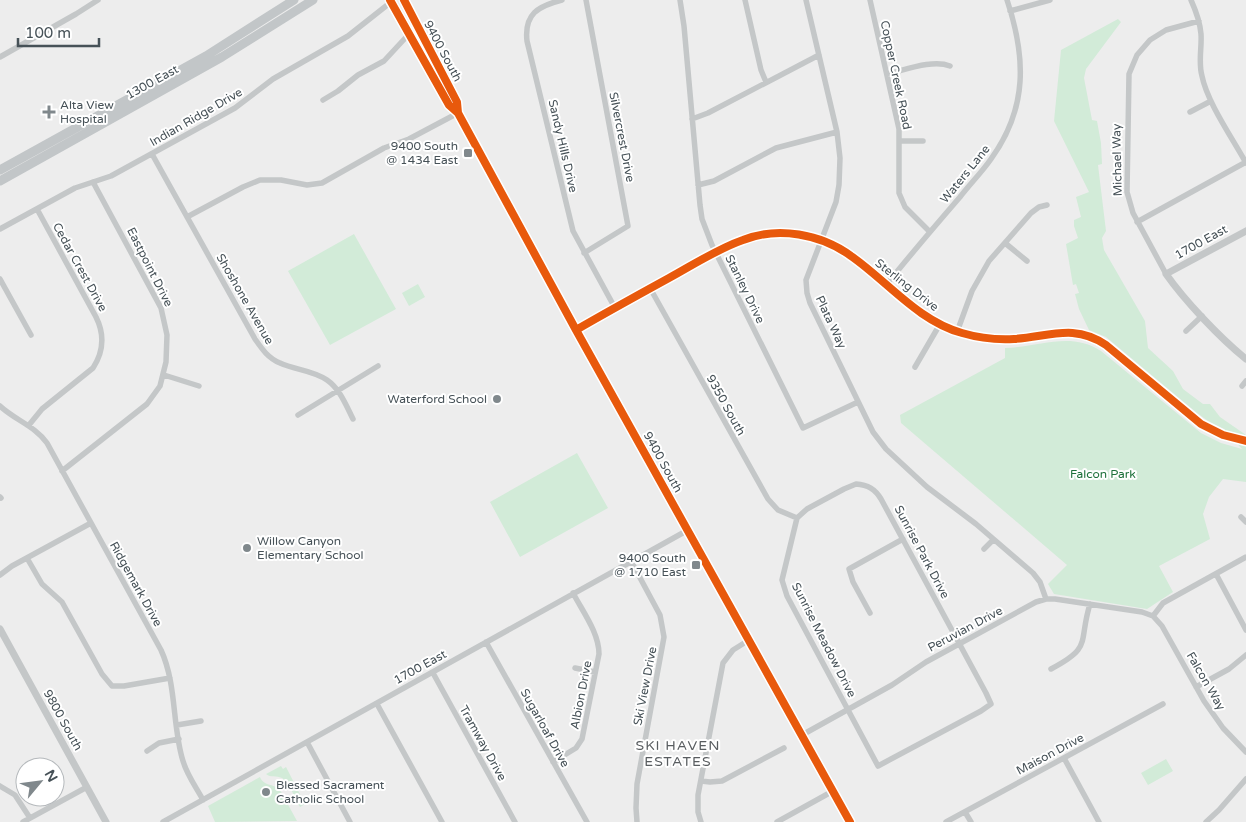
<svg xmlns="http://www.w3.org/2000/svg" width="1246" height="822" viewBox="0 0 1246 822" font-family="'Varela Round',sans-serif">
  <rect width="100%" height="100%" fill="#ededed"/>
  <path fill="#d2ebd8" d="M1118 19 1121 22 1086 69 1084 78 1092 120 1097 121 1101 143 1102 164 1098 165 1106 231 1102 238 1104 250 1145 321 1148 348 1173 371 1183 389 1203 404H1210L1220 417 1246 435V482L1223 479 1209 497 1203 514 1210 539 1159 566 1173 592 1147 609 1054 594 1048 584 1067 565 901 423 900 415 1005 358V348C1038 347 1071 331 1101 351L1201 433 1221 443 1242 449 1224 429 1208 421 1197 413 1106 337 1089 330 1079 309 1075 294 1079 293 1076 284 1073 285 1066 244 1078 238 1074 226V220L1081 217 1076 197 1089 192 1054 121 1061 50Z
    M354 234 396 309 330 345 288 271Z
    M418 284 425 297 409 306 402 293Z
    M577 453 608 508 520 557 490 502Z
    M1166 759 1173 771 1148 785 1141 773Z
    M281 766 283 769 286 767 305 804 300 807C295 799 290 783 282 778 276 775 271 778 266 774Z
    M260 777C264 787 274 783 280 790L297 821 215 822 208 806Z"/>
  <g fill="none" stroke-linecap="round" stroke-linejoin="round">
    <path stroke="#c4c7c8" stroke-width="5.5" d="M562 0C538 6 524 14 527 41L573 231 615 308
      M680 0 684 26 700 205 702 219 712 245 803 428 858 402
      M745 0 761 70 766 82
      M806 0 837 132 840 158 839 185 836 202 806 280 807 293 810 303 873 432 886 449 927 487 976 524 1033 573 1040 582 1046 599
      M870 0 899 129V193L905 207 930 232
      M1191 0C1196 11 1200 22 1201 34 1202 48 1198 62 1202 76 1207 102 1233 139 1246 163
      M1010 11 1050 0
      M0 57 76 14 98 0
      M887 74C905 70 933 59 950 66
      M323 100 338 91 358 75 384 61 409 34
      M1190 112 1211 101
      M692 119 708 113 819 55
      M899 141H923
      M152 154 255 339C262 349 268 358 280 363 295 370 313 370 327 380 340 389 346 405 353 419
      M698 185 714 181 776 148 837 132
      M187 217 243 187 260 180H281L307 185 322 183 384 148 409 139 458 113
      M1137 222 1246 162
      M0 229 75 188 111 176 235 108 273 79 348 36 391 2
      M1005 243 1027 261
      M584 253 628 226 586 0
      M1166 274 1133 213 1127 192 1129 74 1137 55 1150 40 1166 30 1199 21
      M0 279 31 335
      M887 284C910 255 935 226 960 197 970 184 982 172 991 159 1028 108 1026 57 1007 0
      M650 288 768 499 778 510 797 518
      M1186 331 1202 316
      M957 332 972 291 989 261 1031 213 1039 207 1047 205
      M915 367 940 324
      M164 375 199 386
      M1242 386 1246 381
      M0 406C15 420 35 426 47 443L161 650C177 685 172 726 183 761 187 775 196 787 203 800
      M298 415 378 366
      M29 425 42 409 93 368C104 351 105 335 96 317L37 209
      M62 471 147 404 160 386 166 362 167 335 161 308 93 182
      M856 484C868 485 875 489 881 499L986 693 991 704 981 711 878 766 787 596 782 580 797 518 807 509 844 489Z
      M0 497 1 498
      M1241 517 1246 522
      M984 549 993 540
      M27 558 42 584 62 602 102 674 112 686H124L170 678
      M631 561 660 615 664 637 637 784 636 808 637 822
      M1216 574 1246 630
      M0 575 12 566 91 523
      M870 613 853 582 849 569 903 539
      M1153 616 1163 603 1246 557
      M486 642 587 822
      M575 668 595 672
      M1051 669C1093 647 1078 643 1090 604
      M433 673 515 822
      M1196 687 1229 669 1246 655
      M377 704 442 822
      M177 725 201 721
      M802 735 892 685 926 662 1036 602 1046 599H1055L1142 612 1153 616 1162 626 1204 701 1223 728 1246 752
      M307 742 350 822
      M147 751 159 743 179 739
      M1064 758 1099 822
      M553 762 576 748 582 739 599 654C599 633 583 612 573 593
      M701 781 710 782 722 781 784 748
      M0 786 15 795 30 818
      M965 812 971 822
      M23 822 87 787
      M163 822 688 530
      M701 822 698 812V795L723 663 733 650 749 640
      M777 822 833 791
      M946 822 1163 704
      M1206 822 1219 810 1246 779"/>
    <path stroke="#c4c7c8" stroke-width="7" d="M1246 231 1166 274C1185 301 1220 338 1246 359
      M576 330C607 312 638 295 669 278 693 265 717 249 743 240 778 226 821 234 851 256 887 281 918 321 962 333 979 338 996 340 1014 339 1048 337 1074 323 1106 345L1201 424 1223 435 1246 441
      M0 629 106 822"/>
    <path stroke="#c2c6c8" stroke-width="9" d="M390 0 449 105 458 113 576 330 850 822
      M404 0 457 102 458 113
      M0 170 206 56 294 0
      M0 181 222 57 313 0"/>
    <defs>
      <path id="cycleway" d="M390 0 449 105 458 113 576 330 850 822
        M404 0 457 102 458 113
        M576 330C607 312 638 295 669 278 693 265 717 249 743 240 778 226 821 234 851 256 887 281 918 321 962 333 979 338 996 340 1014 339 1048 337 1074 323 1106 345L1201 424 1223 435 1246 441"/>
    </defs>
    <use href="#cycleway" stroke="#fff" stroke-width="11"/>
    <use href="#cycleway" stroke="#e8590c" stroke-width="8"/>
  </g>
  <g fill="#80888c" stroke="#fff" stroke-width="2">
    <path d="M46.5 104.5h5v5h5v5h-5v5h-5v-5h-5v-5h5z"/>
    <rect x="463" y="148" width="10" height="10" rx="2.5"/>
    <circle cx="497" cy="399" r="5"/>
    <circle cx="247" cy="548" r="5"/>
    <rect x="691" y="560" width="10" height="10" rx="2.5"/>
    <circle cx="266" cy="792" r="5"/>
  </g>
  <g text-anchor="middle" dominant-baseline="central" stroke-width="4" stroke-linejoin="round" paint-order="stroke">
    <g font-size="12" fill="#465157" stroke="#fff">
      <text transform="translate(443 51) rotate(62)">9400 South</text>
      <text transform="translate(896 75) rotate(78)">Copper Creek Road</text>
      <text transform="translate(152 82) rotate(-29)">1300 East</text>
      <text transform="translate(196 117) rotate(-30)">Indian Ridge Drive</text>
      <text transform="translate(622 137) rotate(79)">Silvercrest Drive</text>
      <text transform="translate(563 146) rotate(77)">Sandy Hills Drive</text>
      <text transform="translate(1117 160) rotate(-91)">Michael Way</text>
      <text transform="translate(965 174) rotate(-51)">Waters Lane</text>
      <text transform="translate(1201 242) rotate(-29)">1700 East</text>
      <text transform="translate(80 267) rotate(61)">Cedar Crest Drive</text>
      <text transform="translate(150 267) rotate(63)">Eastpoint Drive</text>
      <text transform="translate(907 285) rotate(38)">Sterling Drive</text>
      <text transform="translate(745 289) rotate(64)">Stanley Drive</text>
      <text transform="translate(245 299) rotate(60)">Shoshone Avenue</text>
      <text transform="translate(831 322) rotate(65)">Plata Way</text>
      <text transform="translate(726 405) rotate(61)">9350 South</text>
      <text transform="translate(663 462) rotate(61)">9400 South</text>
      <text transform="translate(922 552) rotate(62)">Sunrise Park Drive</text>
      <text transform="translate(136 584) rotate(61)">Ridgemark Drive</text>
      <text transform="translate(965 629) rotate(-28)">Peruvian Drive</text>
      <text transform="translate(824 640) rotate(63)">Sunrise Meadow Drive</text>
      <text transform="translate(420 667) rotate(-29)">1700 East</text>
      <text transform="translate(1206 681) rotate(60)">Falcon Way</text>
      <text transform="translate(645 686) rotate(-79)">Ski View Drive</text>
      <text transform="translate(581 695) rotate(-79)">Albion Drive</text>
      <text transform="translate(63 720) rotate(61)">9800 South</text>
      <text transform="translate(545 728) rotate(61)">Sugarloaf Drive</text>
      <text transform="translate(483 743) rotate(61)">Tramway Drive</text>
      <text transform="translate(1050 754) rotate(-28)">Maison Drive</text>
    </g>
    <g font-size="12" fill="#465157" stroke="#fff" text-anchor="start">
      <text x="60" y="105">Alta View<tspan x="60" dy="14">Hospital</tspan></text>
      <text x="458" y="146" text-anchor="end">9400 South<tspan x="458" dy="14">@ 1434 East</tspan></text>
      <text x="487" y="399" text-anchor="end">Waterford School</text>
      <text x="257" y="541">Willow Canyon<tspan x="257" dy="14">Elementary School</tspan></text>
      <text x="686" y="558" text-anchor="end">9400 South<tspan x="686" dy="14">@ 1710 East</tspan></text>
      <text x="276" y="785">Blessed Sacrament<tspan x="276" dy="14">Catholic School</tspan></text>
    </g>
    <g font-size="12" fill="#1e713b" stroke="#fff">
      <text x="1103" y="474">Falcon Park</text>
    </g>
    <g font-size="14" letter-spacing="1" fill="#595d60" stroke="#fff">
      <text x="678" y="745">SKI HAVEN<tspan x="678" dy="16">ESTATES</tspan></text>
    </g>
  </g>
  <g transform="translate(40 782) rotate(61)"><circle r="24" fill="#ffffff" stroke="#b5b9bc"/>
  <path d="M0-4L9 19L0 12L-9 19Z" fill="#80888c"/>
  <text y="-8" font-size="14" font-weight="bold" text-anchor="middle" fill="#465157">N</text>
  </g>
  <path d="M18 38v8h81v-8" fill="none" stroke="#465157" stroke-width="2.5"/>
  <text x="25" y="38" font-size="15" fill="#465157" stroke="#ffffff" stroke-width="4" paint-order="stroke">100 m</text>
</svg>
